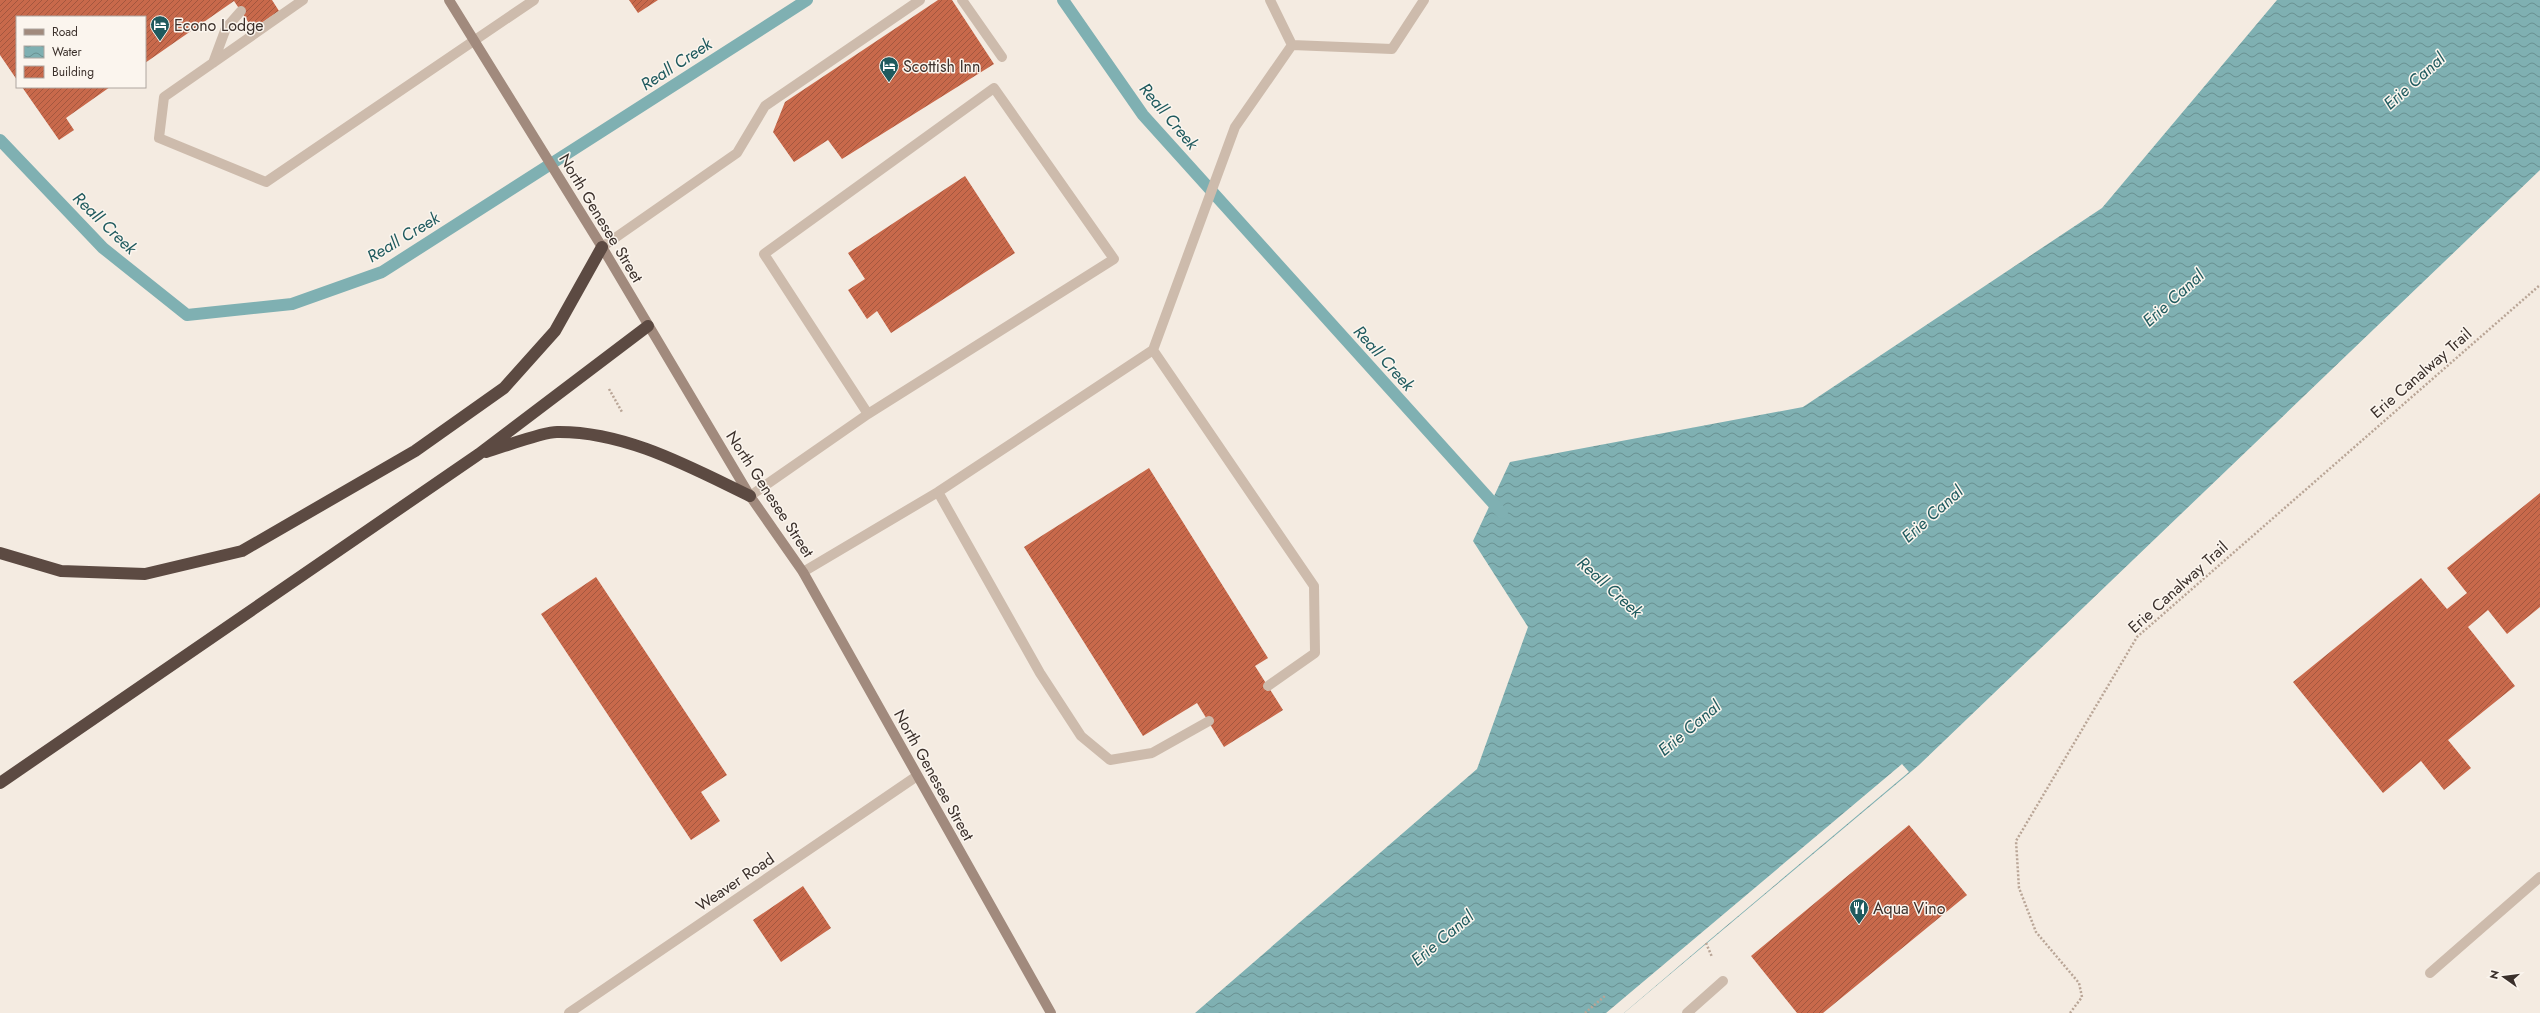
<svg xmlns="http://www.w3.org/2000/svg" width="2540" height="1013" viewBox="0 0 2540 1013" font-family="Jost,sans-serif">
  <defs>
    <pattern id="water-waves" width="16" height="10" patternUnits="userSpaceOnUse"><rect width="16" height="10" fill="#7fb0b2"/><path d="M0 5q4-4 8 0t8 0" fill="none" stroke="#699091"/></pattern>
    <pattern id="building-hatch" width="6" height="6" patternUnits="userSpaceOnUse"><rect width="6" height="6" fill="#c8694b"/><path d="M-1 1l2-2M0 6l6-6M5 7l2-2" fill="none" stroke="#a4573f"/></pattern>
  </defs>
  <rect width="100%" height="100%" fill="#f4ebe1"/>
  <path fill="url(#water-waves)" d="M2277 0H2540V170L1919 765 1624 1013H1195L1477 769 1528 627 1473 541 1510 462 1803 407 2102 208Z"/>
  <path fill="#f4ebe1" d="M1902 764 1909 772 1706 943 1624 1013H1606Z"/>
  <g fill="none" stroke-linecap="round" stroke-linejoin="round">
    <path stroke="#7fb0b2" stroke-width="12" d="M1063 0 1143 115 1502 513
      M0 140 103 248 187 315 292 304 382 272 807 0"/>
  </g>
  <path fill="url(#building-hatch)" d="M0 0H272L279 11 253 29 234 1 145 63V17H17V80L0 55Z
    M629 0H658L638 13Z
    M938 0H952L994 64 842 159 828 140 794 162 773 132 785 102Z
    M22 87H110L66 118 74 130 59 140Z
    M965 176 1015 253 891 333 877 311 867 319 848 290 865 279 848 253Z
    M1149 468 1268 658 1255 666 1283 710 1224 747 1197 703 1143 736 1024 547Z
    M2540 493V607L2507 634 2488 610 2468 627 2515 686 2448 740 2471 768 2444 790 2421 761 2383 793 2293 682 2421 578 2447 609 2467 593 2447 568Z
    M596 577 727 775 701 792 720 821 691 840 541 614Z
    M1909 825 1967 895 1823 1013H1797L1751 956Z
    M803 886 831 928 781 962 753 920Z"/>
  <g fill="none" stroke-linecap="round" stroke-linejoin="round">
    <path stroke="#b9a596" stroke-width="2.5" stroke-dasharray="2 2" stroke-linecap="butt" d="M609 389 622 412
      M1706 943 1712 957
      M1585 1013 1606 995
      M2070 1013 2082 997 2079 983 2036 932 2019 888 2016 841 2137 637 2540 285"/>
    <path stroke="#cdbbac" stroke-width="10" d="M303 0 164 97 159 138 266 182 534 0
      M962 0 1002 57
      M1270 0 1292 45 1392 49 1424 0
      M213 63 226 28 241 11
      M602 247 737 153 765 106 920 0
      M1153 350 1314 586 1315 653 1268 686
      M938 492 1040 673 1081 736 1110 760 1152 753 1209 721
      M750 496 868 414 1114 259 994 88 764 254 868 414
      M803 572 938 492 1153 350 1235 127 1292 45
      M2430 973 2540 877
      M1687 1013 1723 981"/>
    <path stroke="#cdbbac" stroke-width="10" d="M569 1013 917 776"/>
    <path stroke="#a18a7d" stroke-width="10" d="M449 0 602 247 750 496 803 572 1051 1013"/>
    <path stroke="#5c4a42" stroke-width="12" d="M486 452C503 447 542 432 557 432 625 431 690 467 750 496
      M0 553 61 571 145 574 242 551 415 451 504 388 555 331 602 247
      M0 783 479 454 648 326"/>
  </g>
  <defs>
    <symbol id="hotel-pin" viewBox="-11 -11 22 30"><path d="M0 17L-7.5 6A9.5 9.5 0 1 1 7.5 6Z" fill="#1f5a5e" stroke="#fbf5ee"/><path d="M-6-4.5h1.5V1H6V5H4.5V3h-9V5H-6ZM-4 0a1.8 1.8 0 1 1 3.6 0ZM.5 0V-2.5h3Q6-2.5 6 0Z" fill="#fff"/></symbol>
    <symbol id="restaurant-pin" viewBox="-11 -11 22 30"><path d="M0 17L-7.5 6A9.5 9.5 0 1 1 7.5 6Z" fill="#1f5a5e" stroke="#fbf5ee"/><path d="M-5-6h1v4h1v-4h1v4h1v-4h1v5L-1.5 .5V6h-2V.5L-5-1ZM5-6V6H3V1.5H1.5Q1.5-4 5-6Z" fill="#fff"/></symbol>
  </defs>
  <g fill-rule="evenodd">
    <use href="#hotel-pin" x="149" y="14" width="22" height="30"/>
    <use href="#hotel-pin" x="878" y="55" width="22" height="30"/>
    <use href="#restaurant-pin" x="1848" y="897" width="22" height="30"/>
  </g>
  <g text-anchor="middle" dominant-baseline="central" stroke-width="3" stroke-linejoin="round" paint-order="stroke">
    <g font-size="16" fill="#3b302b" stroke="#fbf5ee" text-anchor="start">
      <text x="174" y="25">Econo Lodge</text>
      <text x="903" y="66">Scottish Inn</text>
      <text x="1873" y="908">Aqua Vino</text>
    </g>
    <g font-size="16" fill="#3b302b" stroke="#fbf5ee">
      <text transform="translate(601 218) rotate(59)">North Genesee Street</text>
      <text transform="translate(2421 373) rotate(-41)">Erie Canalway Trail</text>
      <text transform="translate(770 494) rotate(57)">North Genesee Street</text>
      <text transform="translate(2178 587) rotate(-42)">Erie Canalway Trail</text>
      <text transform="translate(934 775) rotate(61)">North Genesee Street</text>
      <text transform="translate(735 882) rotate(-34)">Weaver Road</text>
    </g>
    <g font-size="17" font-style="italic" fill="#1f5a5e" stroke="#fbf5ee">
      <text transform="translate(676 64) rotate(-33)">Reall Creek</text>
      <text transform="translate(2414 81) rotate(-42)">Erie Canal</text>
      <text transform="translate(1169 116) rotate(50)">Reall Creek</text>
      <text transform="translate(105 223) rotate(44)">Reall Creek</text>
      <text transform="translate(403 237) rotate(-31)">Reall Creek</text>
      <text transform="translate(2173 298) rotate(-42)">Erie Canal</text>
      <text transform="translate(1384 358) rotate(48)">Reall Creek</text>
      <text transform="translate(1932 514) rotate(-42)">Erie Canal</text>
      <text transform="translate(1610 587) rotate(42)">Reall Creek</text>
      <text transform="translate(1689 728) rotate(-40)">Erie Canal</text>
      <text transform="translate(1442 938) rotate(-40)">Erie Canal</text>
    </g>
  </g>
  <rect x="16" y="16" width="130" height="72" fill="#fbf5ee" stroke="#aea6a0"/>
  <rect x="24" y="29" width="20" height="6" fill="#a18a7d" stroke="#aea6a0"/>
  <text x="52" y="36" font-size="12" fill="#3b302b">Road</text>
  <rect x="24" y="46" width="20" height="12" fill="url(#water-waves)" stroke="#aea6a0"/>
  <text x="52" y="56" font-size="12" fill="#3b302b">Water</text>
  <rect x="24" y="66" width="20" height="12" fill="url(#building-hatch)" stroke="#aea6a0"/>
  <text x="52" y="76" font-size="12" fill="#3b302b">Building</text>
  <g transform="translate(2504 977) rotate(284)" stroke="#fbf5ee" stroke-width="3" paint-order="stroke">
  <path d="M0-3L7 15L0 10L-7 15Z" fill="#3b302b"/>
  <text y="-6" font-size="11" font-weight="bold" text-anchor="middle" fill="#3b302b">N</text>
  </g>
</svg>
